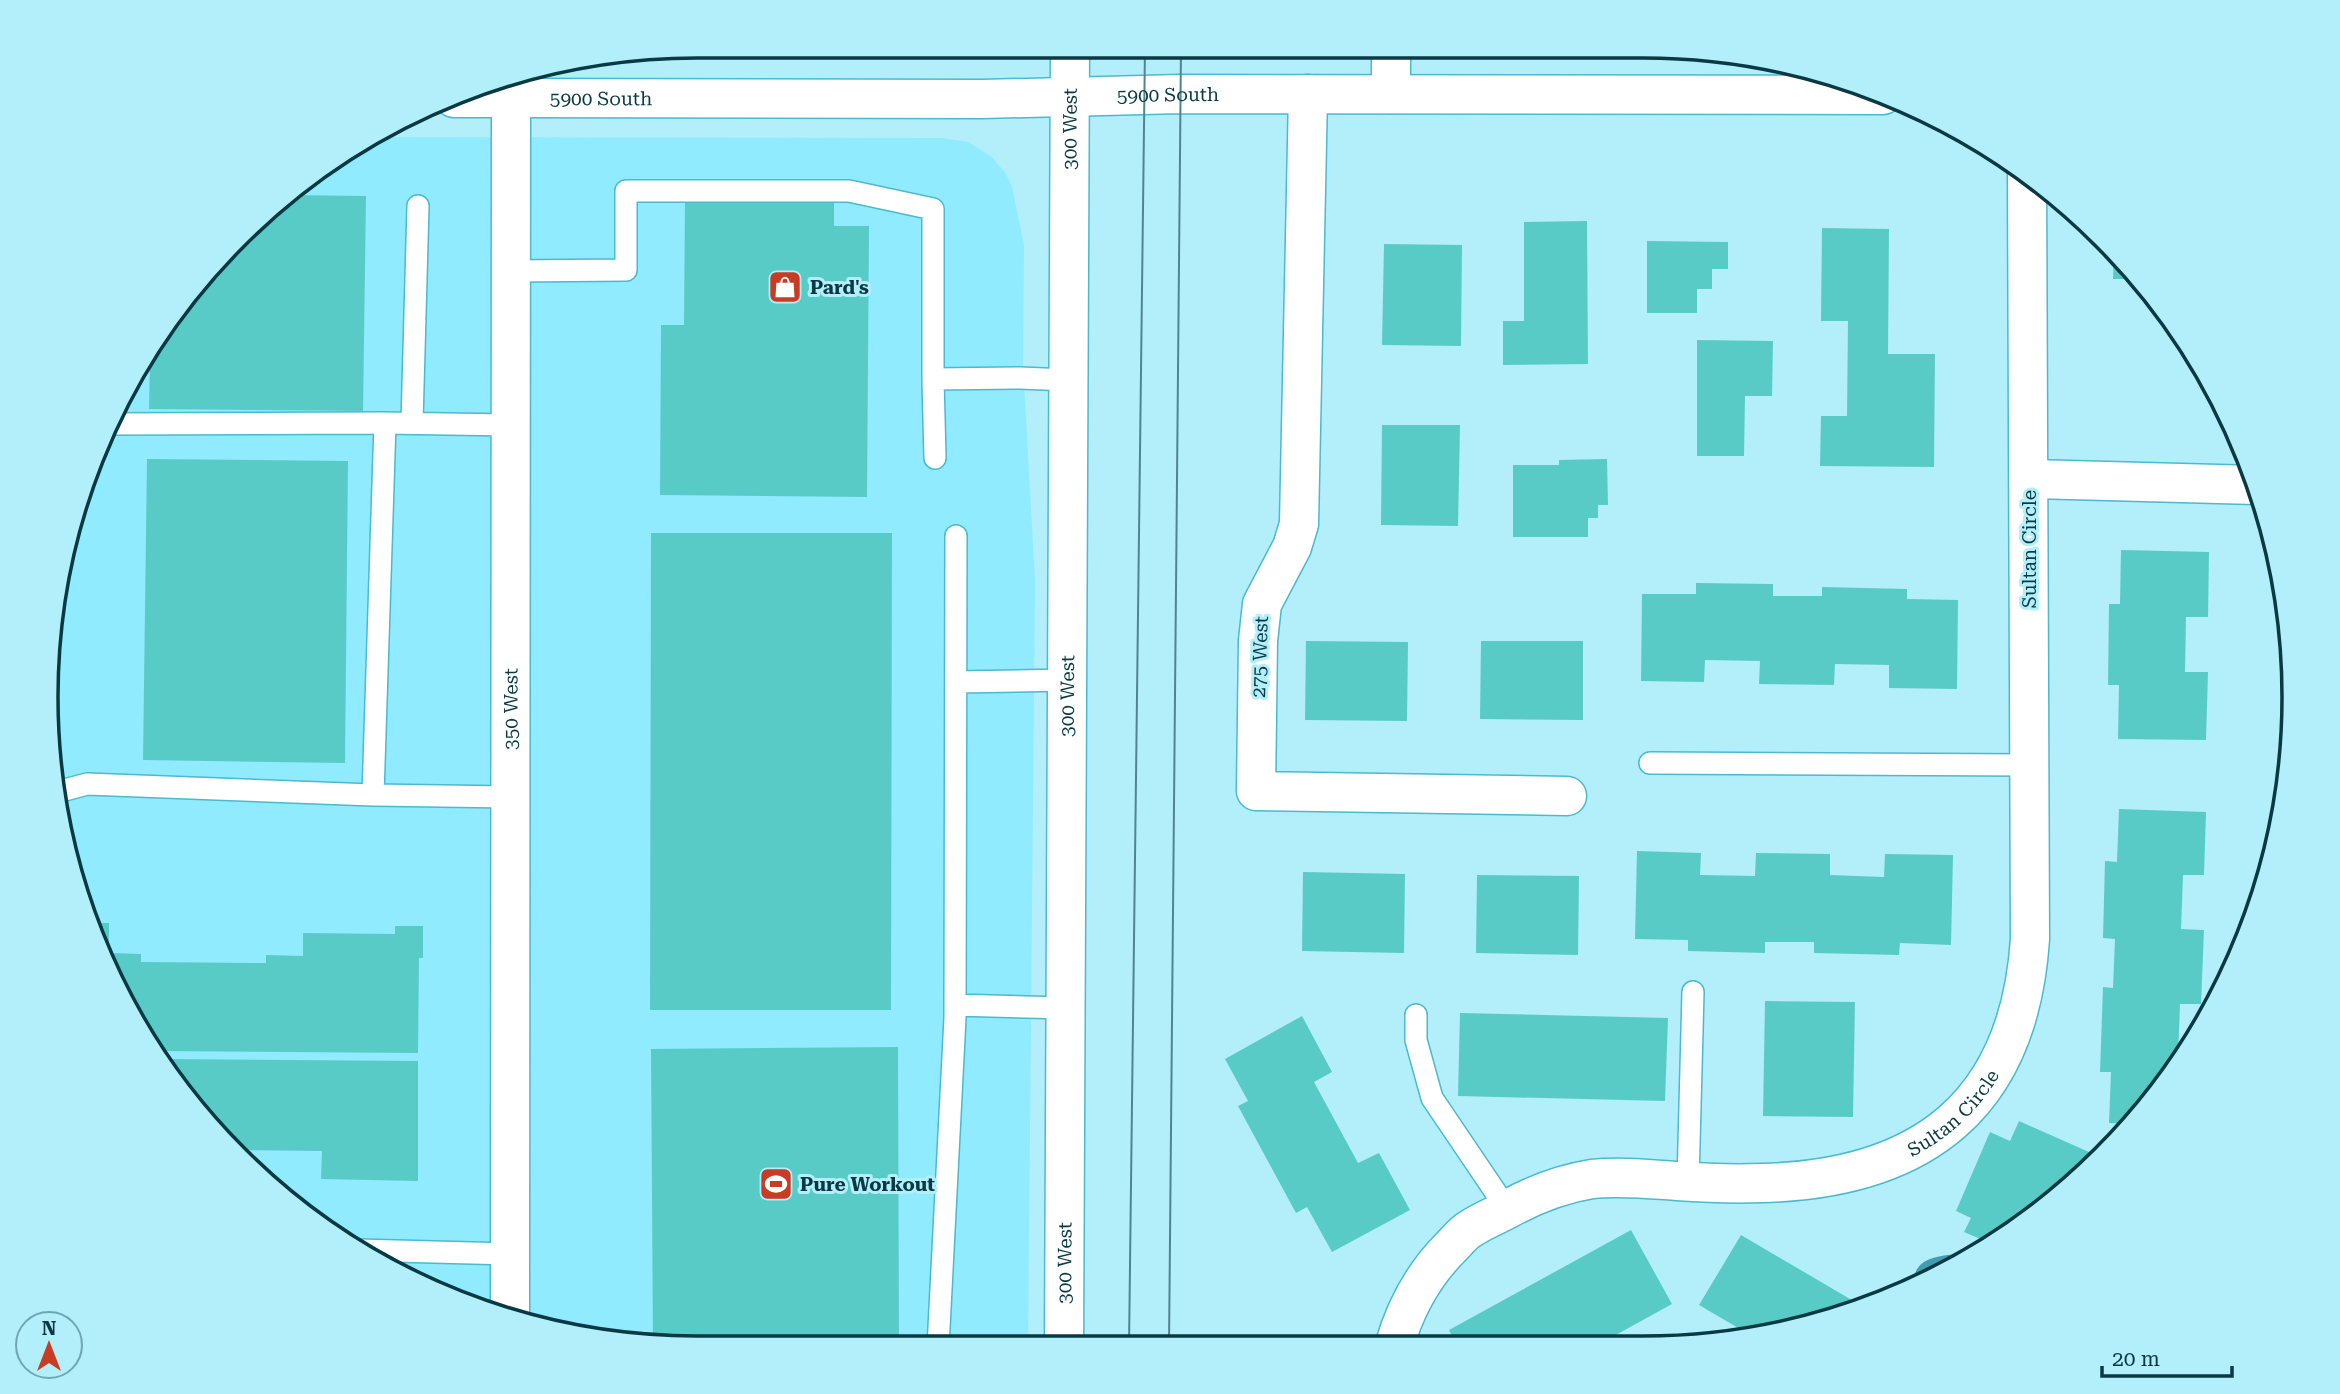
<svg xmlns="http://www.w3.org/2000/svg" width="2340" height="1394" viewBox="0 0 2340 1394" font-family="'Roboto Serif',serif">
  <rect width="100%" height="100%" fill="#b3eefb"/>
  <path fill="#90ebfe" d="M381 137 942 138 968 142 992 157 1006 174 1012 187 1024 245 1023 365 1035 581 1028 1347H654L487 1314 335 1238 180 1093 80 907 46 697 80 488 180 301 301 180Z"/>
  <path fill="#419eb0" d="M1967 1254 1975 1256 1913 1284C1914 1255 1943 1255 1967 1254Z"/>
  <path fill="#59cbc7" d="M285 195 366 196 363 411 149 409 150 357 180 301Z
    M685 199 834 200V226H869L867 497 660 495 661 325H684Z
    M1587 221 1588 364 1503 365V321H1524V222Z
    M1822 228 1889 229 1888 354H1935L1934 467 1820 466 1821 416H1847L1848 321H1821Z
    M1647 241 1728 242V269H1712V289H1697V313H1647Z
    M1384 244 1462 245 1461 346 1382 345Z
    M2114 249 2122 259 2139 279H2113Z
    M1697 340 1773 341 1772 396H1745L1744 456H1697Z
    M1382 425H1460L1458 526 1381 525Z
    M147 459 348 461 345 763 143 760Z
    M1607 459 1608 505H1598V518H1588V537H1513V465H1559V460Z
    M651 533H892L891 1010H650Z
    M2121 550 2209 552 2208 617H2186L2185 672H2208L2206 740 2118 739 2119 685H2108L2109 604H2120Z
    M1696 583 1773 584V596H1822V587L1907 589V599L1958 600 1957 689 1889 688V665L1835 664 1834 685 1759 684 1760 661 1705 660 1704 682 1641 681 1642 594H1696Z
    M1306 641 1408 642 1407 721 1305 720Z
    M1481 641H1583V720L1480 719Z
    M2119 809 2206 812 2204 875H2183L2181 929 2204 930 2201 1004H2180L2178 1057 2185 1058 2128 1124 2109 1123 2111 1072H2100L2103 987 2113 988 2115 939 2103 938 2105 861 2117 862Z
    M1637 851 1701 853 1700 875 1755 876 1756 853 1830 854V875L1884 877 1885 854 1953 855 1951 945 1900 943 1899 955 1814 953V942H1765V953L1688 951V940L1635 939Z
    M1303 872 1405 874 1404 953 1302 951Z
    M1477 875 1579 876 1578 955 1476 953Z
    M89 923H109V953L141 954V962L266 963V955L303 956V933L395 934V926H423V958H419L418 1053 157 1051Z
    M1765 1001 1855 1002 1853 1117 1763 1116Z
    M1460 1013 1668 1018 1665 1101 1458 1096Z
    M1302 1016 1332 1072 1314 1082 1358 1163 1379 1153 1410 1210 1332 1252 1307 1207 1296 1213 1238 1106 1248 1101 1225 1059Z
    M898 1047 899 1347H653L651 1049Z
    M162 1059 418 1061V1181L321 1179 322 1151 241 1150 180 1093Z
    M2019 1121 2098 1156 2073 1187 1992 1244 1964 1232 1971 1218 1956 1211 1990 1132 2010 1141Z
    M1631 1230 1672 1304 1594 1347H1458L1449 1330Z
    M1741 1235 1862 1306 1812 1326 1752 1336 1699 1305Z"/>
  <g fill="none" stroke-linecap="round" stroke-linejoin="round">
    <defs>
      <path id="lane" d="M512 271 626 270V191H849L933 209V379
        M412 423 418 206
        M114 424 385 423
        M935 458 933 379 1020 378 1068 380
        M956 682 1067 680
        M1650 763 2029 765
        M61 791 87 784 373 795
        M511 797 373 795 385 423 512 425
        M955 1005 1066 1008
        M1416 1015V1040L1432 1098 1507 1209
        M1688 1182 1693 992
        M358 1250 510 1254
        M938 1347 955 1018 956 536"/>
      <g id="street">
        <path d="M1391 47V94"/>
        <path d="M1308 94 1299 524 1292 547 1262 604 1258 641 1256 791 1567 796"/>
        <path d="M2029 479 2256 485"/>
        <path id="s1" d="M510 1318 511 98"/>
        <path id="s2" d="M1394 1347C1405 1308 1422 1276 1451 1247 1457 1241 1463 1233 1470 1229 1482 1221 1495 1216 1508 1209 1535 1194 1561 1184 1592 1179 1620 1176 1649 1179 1677 1181 1705 1183 1734 1184 1762 1183 1923 1179 2019 1105 2030 939L2027 174"/>
      </g>
      <g id="secondary">
        <path id="s3" d="M454 98 982 99 1181 94 1883 95"/>
        <path id="s4" d="M1064 1347 1070 46"/>
      </g>
    </defs>
    <use href="#lane" stroke="#4bb9ce" stroke-width="24"/>
    <use href="#street" stroke="#4bb9ce" stroke-width="41"/>
    <use href="#secondary" stroke="#4bb9ce" stroke-width="41"/>
    <use href="#lane" stroke="#fff" stroke-width="21"/>
    <use href="#street" stroke="#fff" stroke-width="38"/>
    <use href="#secondary" stroke="#fff" stroke-width="38"/>
    <path stroke="#4f858f" stroke-width="2" d="M1129 1347 1145 46
      M1169 1347 1181 46"/>
  </g>
  <defs>
    <symbol id="shop-square" viewBox="-11 -11 22 22"><rect x="-9" y="-9" width="18" height="18" rx="4" fill="#c73c23" stroke="#b3eefb"/><path d="M-5-2.5h2.3a2.7 3.5 0 0 1 5.4 0H5L5.5 6h-11ZM-1.5-2.5h3a1.5 2.3 0 0 0-3 0Z" fill="#fff"/></symbol>
    <symbol id="stadium-square" viewBox="-11 -11 22 22"><rect x="-9" y="-9" width="18" height="18" rx="4" fill="#c73c23" stroke="#b3eefb"/><path d="M0-5a6.5 5 0 1 0 0 10a6.5 5 0 1 0 0-10ZM-3.5-1.8h7v3.6h-7Z" fill="#fff"/></symbol>
  </defs>
  <g fill-rule="evenodd">
    <use href="#shop-square" x="766" y="268" width="38" height="38"/>
    <use href="#stadium-square" x="757" y="1165" width="38" height="38"/>
  </g>
  <g text-anchor="middle" dominant-baseline="central" stroke-width="6" stroke-linejoin="round" paint-order="stroke">
    <g font-size="19" fill="#093a43" stroke="#b3eefb">
      <text stroke="none"><textPath href="#s3" startOffset="714">5900 South</textPath></text>
      <text stroke="none"><textPath href="#s3" startOffset="147">5900 South</textPath></text>
      <text stroke="none"><textPath href="#s4" startOffset="1218">300 West</textPath></text>
      <text transform="translate(2029 549) rotate(-90)">Sultan Circle</text>
      <text transform="translate(1260 657) rotate(-88)">275 West</text>
      <text stroke="none"><textPath href="#s4" startOffset="651">300 West</textPath></text>
      <text stroke="none"><textPath href="#s1" startOffset="609">350 West</textPath></text>
      <text stroke="none"><textPath href="#s2" startOffset="656">Sultan Circle</textPath></text>
      <text stroke="none"><textPath href="#s4" startOffset="84">300 West</textPath></text>
    </g>
    <g font-size="19" font-weight="bold" fill="#093a43" stroke="#b3eefb" text-anchor="start">
      <text x="810" y="287">Pard's</text>
      <text x="800" y="1184">Pure Workout</text>
    </g>
  </g>
  <path d="M0 0H2340V1394H0ZM697 58H1643A639 639 0 0 1 2282 697V697A639 639 0 0 1 1643 1336H697A639 639 0 0 1 58 697V697A639 639 0 0 1 697 58Z" fill="#b3eefb" fill-rule="evenodd"/>
  <path fill="none" stroke="#093a43" stroke-width="3.5" d="M697 58H1643A639 639 0 0 1 2282 697V697A639 639 0 0 1 1643 1336H697A639 639 0 0 1 58 697V697A639 639 0 0 1 697 58Z"/>
  <g transform="translate(49 1345)"><circle r="33" fill="#b3eefb" stroke="#6fa6b1" stroke-width="2"/>
  <path d="M0-5L12 26L0 18L-12 26Z" fill="#c73c23"/>
  <text y="-10" font-size="19" font-weight="bold" text-anchor="middle" fill="#093a43">N</text>
  </g>
  <path d="M2102 1366v10h130v-10" fill="none" stroke="#093a43" stroke-width="3.5"/>
  <text x="2112" y="1366" font-size="21" fill="#093a43" stroke="#b3eefb" stroke-width="5" paint-order="stroke">20 m</text>
</svg>
